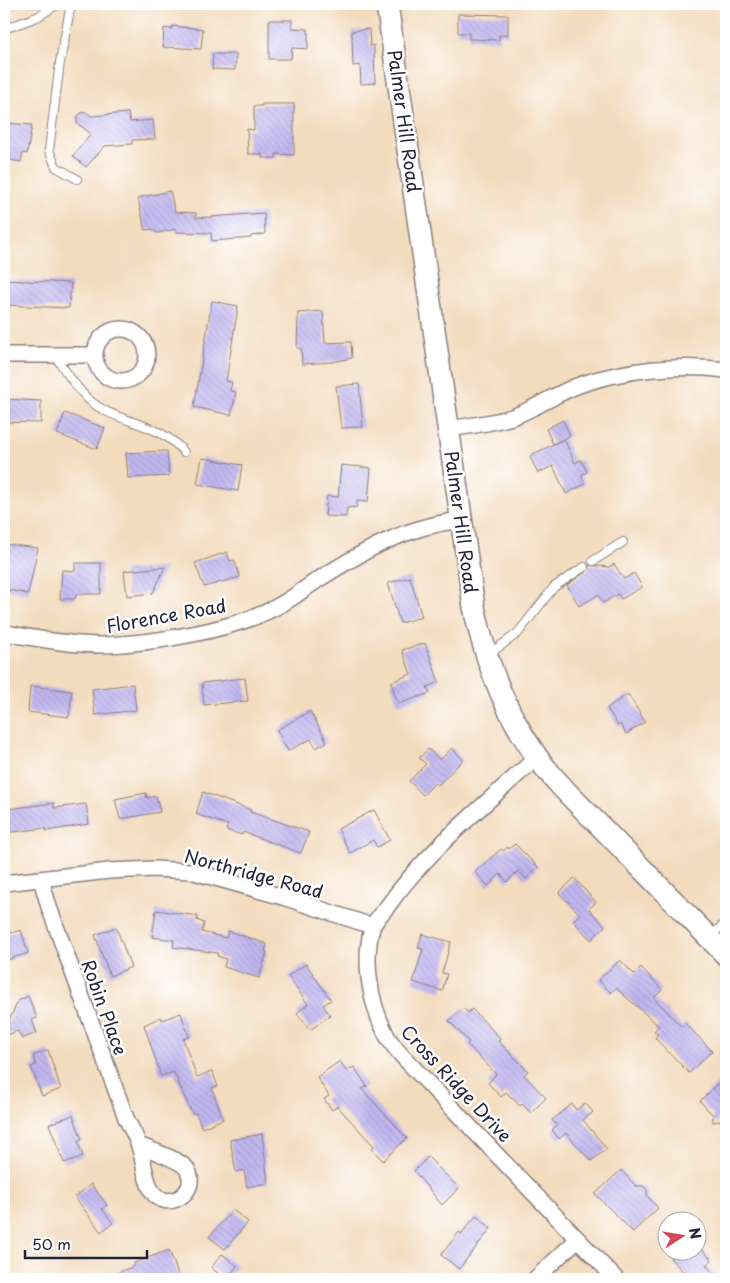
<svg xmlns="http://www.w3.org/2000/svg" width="730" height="1283" viewBox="0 0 730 1283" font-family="'Playpen Sans',sans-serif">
  <defs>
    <pattern id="building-back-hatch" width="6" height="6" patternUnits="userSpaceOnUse" patternTransform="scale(1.25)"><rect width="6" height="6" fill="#c1b7f0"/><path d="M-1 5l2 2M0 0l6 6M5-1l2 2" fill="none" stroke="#a69dcf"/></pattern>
  </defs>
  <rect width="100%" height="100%" fill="#fff"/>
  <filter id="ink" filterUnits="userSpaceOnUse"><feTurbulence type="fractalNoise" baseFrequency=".02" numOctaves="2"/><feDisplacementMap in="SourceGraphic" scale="10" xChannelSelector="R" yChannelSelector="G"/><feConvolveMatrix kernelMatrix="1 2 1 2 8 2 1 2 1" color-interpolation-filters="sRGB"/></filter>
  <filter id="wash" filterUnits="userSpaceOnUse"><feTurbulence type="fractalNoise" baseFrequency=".0096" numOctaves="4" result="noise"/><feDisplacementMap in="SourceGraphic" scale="20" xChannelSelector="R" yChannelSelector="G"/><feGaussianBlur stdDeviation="1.12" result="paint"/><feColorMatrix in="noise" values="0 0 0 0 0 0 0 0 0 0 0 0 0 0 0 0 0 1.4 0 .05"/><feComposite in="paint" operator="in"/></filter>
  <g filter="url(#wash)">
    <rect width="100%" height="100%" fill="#f3dbbd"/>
    <g id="blocks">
      <path fill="url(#building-back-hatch)" d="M458 14 508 15V35H499V40L469 39V33H458Z
        M269 20H292V28L308 29V49L292 48 291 59H269Z
        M172 26 203 29 201 49 163 47 164 28 172 29Z
        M369 29 370 46 374 45 375 83 361 84 360 65 353 66 352 34V31Z
        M213 54H236L235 70 212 69Z
        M262 104H294V155L276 154V158H262V154H248L247 129 254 130V106H262Z
        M86 112 91 116 128 113 130 122 153 120 155 139 132 140V144L105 146 86 167 73 156 91 134 77 123V117L81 113Z
        M5 123 32 125 27 154 23 153 21 162 4 159Z
        M170 191 175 212 196 213V218L264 213 265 234 251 236V238L212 241 211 233 176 232V229L158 233 152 229 145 230 138 198Z
        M4 280 71 283 69 308 4 305Z
        M212 301 238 306 226 381 232 382 230 391 236 392 231 415 194 407Z
        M323 311 325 343 351 342 352 358 332 362 302 364 301 348H297L298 313Z
        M359 384 363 427 341 428 336 386Z
        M4 399 41 401V423L4 422Z
        M65 413 105 428 97 449 57 434Z
        M563 420 570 436 553 444 546 429Z
        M564 439 575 463 581 460 587 472 581 475 585 484 566 494 553 466 538 473 530 457 531 455Z
        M167 451 169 476 128 478 126 453Z
        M202 458 242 465 238 491 197 484Z
        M341 465 371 468 368 502 357 501V507L347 508 346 517 325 516 327 496 338 497Z
        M4 544 38 548 28 594 4 589Z
        M227 552 230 561 234 560 240 577 204 587 195 563Z
        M75 563H101V594H76L75 599H60L62 570 75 571Z
        M614 564 624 579 634 573 642 587 621 599 618 594 603 603 598 595 579 606 567 585 587 571 590 565 609 567Z
        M165 567 153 593 127 596 124 571Z
        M410 577 422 617 400 623 388 583Z
        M425 643 439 682 427 687 430 693 398 704 391 682 411 674 402 650Z
        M245 678 248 701 204 705 202 683Z
        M133 684 136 710 95 715 92 689Z
        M30 686 72 691 69 717 28 712Z
        M628 694 645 722 626 734 620 724 618 726 607 708Z
        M310 711 327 742 316 748 311 739 288 751 277 730Z
        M452 748 463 760 438 785 435 783 423 795 409 781 426 764 419 758 428 749 440 760Z
        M203 792 251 810 250 812 309 832 301 853 243 832 242 835 226 830 228 825 198 815 196 814Z
        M146 793 147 798 156 796 160 812 120 819 115 799Z
        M54 803V808L86 804 89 824 46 831V828L4 833V812L9 811 8 809Z
        M374 810 390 840 377 847 373 840 350 853 338 829Z
        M515 844 538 867 526 879 518 871 507 882 500 874 488 886 475 872 501 849 503 851 508 847 509 849Z
        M574 878 596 902 589 909 605 926 591 940 573 921 580 914 559 893Z
        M156 910 198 916 197 920 204 923 202 932 226 938 228 931 267 944 265 951 267 952 259 978 224 967 226 959 217 956 218 953 173 947 174 940 152 937Z
        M116 927 131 967 110 976 95 935Z
        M21 930 28 953 4 961V935Z
        M422 934 451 942 442 973 447 974 442 991 413 982 423 949 418 948Z
        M620 960 634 974 641 967 662 990 654 998 682 1027 685 1023 712 1051 689 1073 655 1038 658 1034 654 1031 659 1026 616 988 611 993 598 980Z
        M306 964 331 1000 323 1005 330 1015 310 1030 297 1013 308 1004 288 976Z
        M28 996 37 1018 32 1020 37 1033 22 1039 18 1031 4 1036V1031L18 1001Z
        M463 1008 468 1013 472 1009 501 1039 498 1041 528 1071 524 1075 546 1098 531 1113 522 1104 520 1106 506 1092 501 1097 488 1083 496 1074 467 1044 469 1042 449 1021Z
        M181 1013 189 1037 183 1039 197 1077 212 1071 218 1086 212 1088 223 1119 202 1128 196 1113 193 1114 188 1105 174 1072 161 1076 144 1025 161 1017 162 1020Z
        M48 1050 61 1089 42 1096 31 1067 36 1065 33 1056Z
        M340 1061 346 1071 354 1067 367 1086 362 1089 407 1138 383 1161 372 1149 374 1146 337 1106 332 1110 324 1099 329 1096 317 1077Z
        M726 1075V1120L713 1122V1115L700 1101Z
        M585 1103 593 1112 583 1120 607 1149 591 1161 566 1133 559 1139 552 1130 557 1125 552 1120 572 1104 576 1110Z
        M73 1115 82 1140 78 1142 83 1156 64 1163 49 1124Z
        M262 1134 268 1183 247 1187 244 1170 236 1172 230 1140Z
        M428 1157 459 1188 442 1205 414 1171Z
        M621 1170 636 1186H643L647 1190V1196L658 1208 633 1232 595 1194Z
        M91 1184 107 1205 102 1209 113 1223 101 1232 75 1197Z
        M233 1210 248 1222 225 1249 209 1237Z
        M476 1216 491 1228 459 1269 441 1255 459 1232 461 1234Z
        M698 1245 712 1260 706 1265 718 1279H690L670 1258 678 1250H698Z
        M169 1250 180 1279H103L134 1266V1263Z
        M222 1254 237 1266 226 1279 211 1268Z"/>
    </g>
  </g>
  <g filter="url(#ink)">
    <use href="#blocks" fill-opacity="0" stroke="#8a7e7c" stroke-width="1"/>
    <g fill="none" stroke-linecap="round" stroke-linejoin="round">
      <defs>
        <path id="lane" d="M71 4 60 62 49 150 56 167 77 179
          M4 29 37 17 58 4
          M55 356C65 370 75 387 88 399 115 424 157 420 184 452
          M593 561 623 542
          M488 655 518 633 554 587 584 567
          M710 936 726 923"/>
        <path id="street" d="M95 355a26 26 0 1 1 52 0a26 26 0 1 1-52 0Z
          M4 355H95
          M448 429C470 426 492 423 512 417 537 408 558 392 582 384 627 369 679 364 726 370
          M4 633C36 638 69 645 102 645 150 644 236 630 278 606 292 599 304 589 316 581 363 551 406 526 461 520
          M537 757C485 805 428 849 387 907 382 913 374 921 372 928 363 961 370 1002 385 1032 389 1042 398 1051 405 1059L616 1279
          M41 879 49 907 126 1118C130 1127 136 1136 139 1146 144 1160 144 1178 152 1191 166 1214 201 1192 187 1169 181 1160 150 1150 139 1145
          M4 883 109 871 154 869 191 871 283 897 372 926
          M535 1279 577 1240"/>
        <path id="secondary" d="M387 4 474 607C485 660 505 712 537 757 557 785 585 810 609 835 648 875 687 915 726 955"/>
      </defs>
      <use href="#lane" stroke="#8a7e7c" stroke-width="10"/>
      <use href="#street" stroke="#8a7e7c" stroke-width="18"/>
      <use href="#secondary" stroke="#8a7e7c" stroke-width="24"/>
      <use href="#lane" stroke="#fff" stroke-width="8"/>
      <use href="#street" stroke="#fff" stroke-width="15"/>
      <use href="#secondary" stroke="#fff" stroke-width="21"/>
    </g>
  </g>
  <g text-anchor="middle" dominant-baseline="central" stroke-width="5" stroke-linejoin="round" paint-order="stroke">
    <g font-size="18" fill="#22223b" stroke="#fff">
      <text transform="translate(405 121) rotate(82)">Palmer Hill Road</text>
      <text transform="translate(462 522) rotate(82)">Palmer Hill Road</text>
      <text transform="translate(166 615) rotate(-10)">Florence Road</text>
      <text transform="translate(254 873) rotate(15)">Northridge Road</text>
      <text transform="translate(105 1007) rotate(70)">Robin Place</text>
      <text transform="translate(457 1083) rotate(47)">Cross Ridge Drive</text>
    </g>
  </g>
  <rect width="730" height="1283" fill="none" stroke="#fff" stroke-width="20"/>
  <g transform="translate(682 1236) rotate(78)"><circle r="24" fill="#ffffff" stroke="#a7a7b1"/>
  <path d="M0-4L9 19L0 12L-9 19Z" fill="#d1495b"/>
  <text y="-8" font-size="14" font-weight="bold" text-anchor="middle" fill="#22223b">N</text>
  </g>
  <path d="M25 1250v8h122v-8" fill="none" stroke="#22223b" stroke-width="2.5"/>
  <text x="32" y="1250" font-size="15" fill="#22223b" stroke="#ffffff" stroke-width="4" paint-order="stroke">50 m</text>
</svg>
